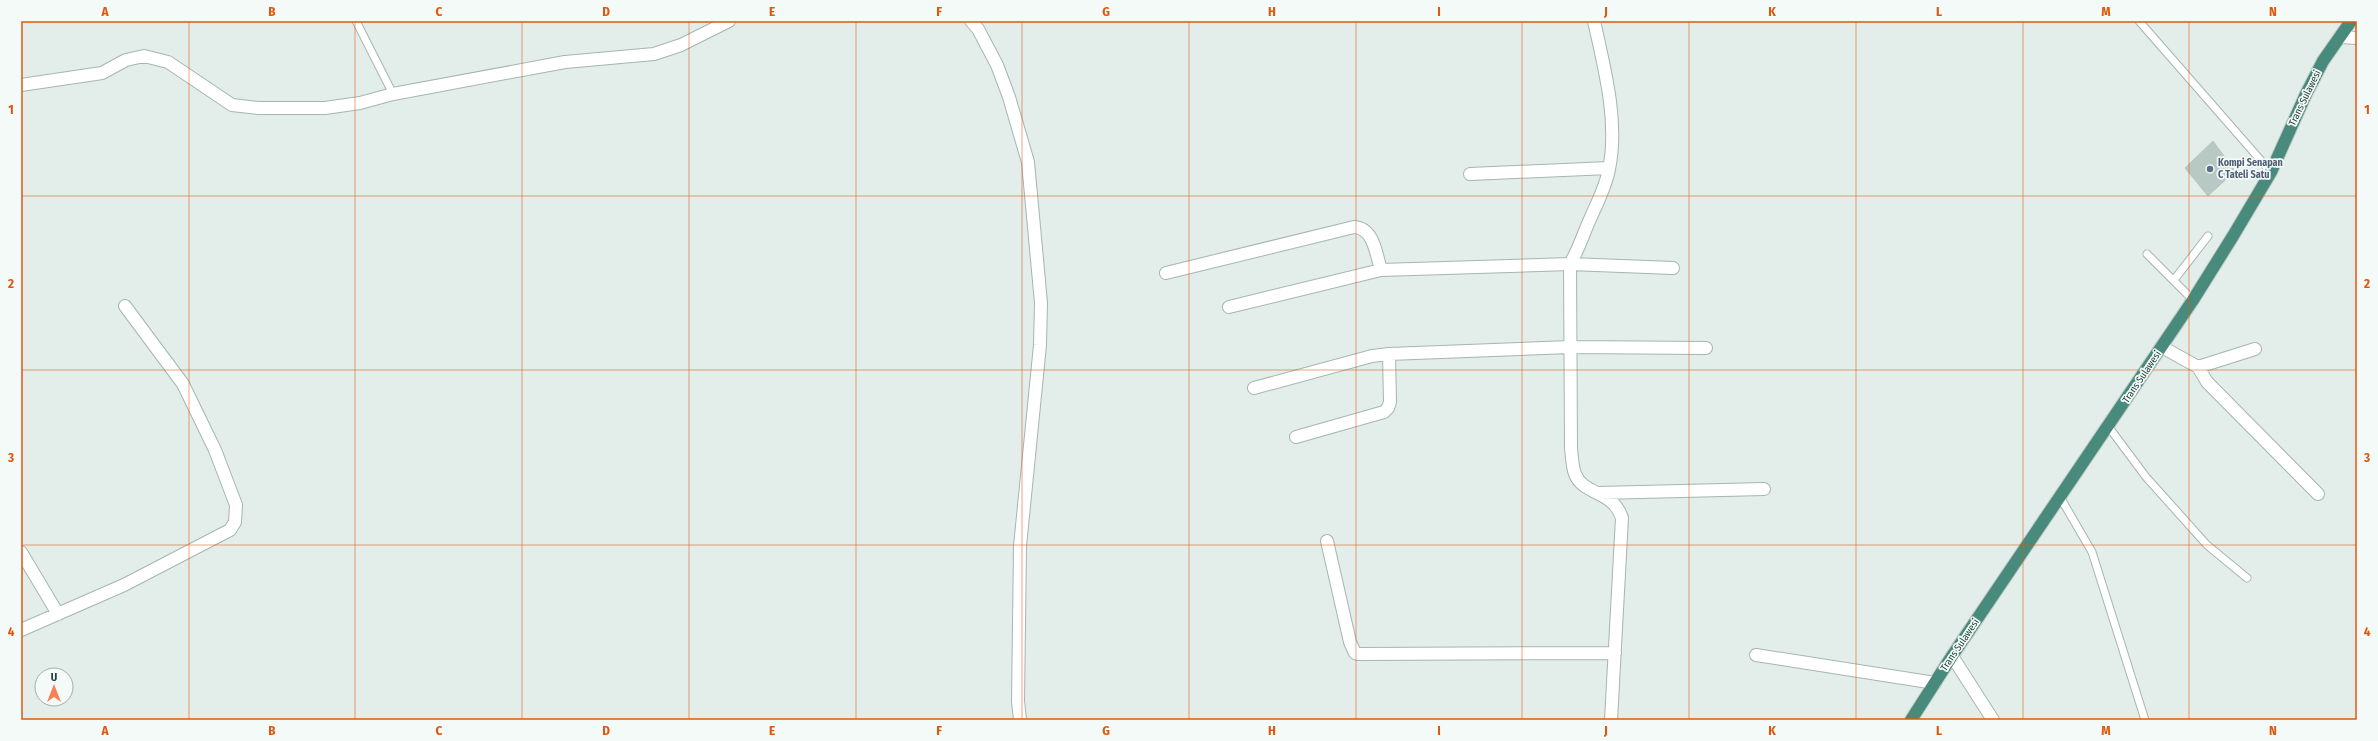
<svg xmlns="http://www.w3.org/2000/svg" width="2378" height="741" viewBox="0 0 2378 741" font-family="'Fira Sans Condensed',sans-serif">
  <rect width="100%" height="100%" fill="#e3ede9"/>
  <path fill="#b8c8c2" stroke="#b5c8c0" d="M2213 141 2235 171 2208 196 2185 168Z"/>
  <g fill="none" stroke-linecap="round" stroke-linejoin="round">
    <defs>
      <path id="service" d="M356 21 393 94
        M2139 21 2271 172
        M2147 254 2193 300
        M2174 280 2208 236
        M2108 426 2146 477 2207 545 2247 578
        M2060 497 2092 552 2145 720"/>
      <path id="minor" d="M971 21 978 29 997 65 1009 97 1028 162 1041 303 1040 345 1020 546 1018 701 1020 720
        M1594 21C1604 67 1619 121 1609 169 1606 186 1598 201 1591 217 1583 234 1580 247 1570 264L1571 448C1572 456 1572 466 1575 474 1584 496 1613 490 1622 518L1611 720
        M2340 37 2357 38
        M21 85 102 73 126 60 144 56 168 62 232 105 258 108H325L360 103 393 94 565 62 654 54 681 45 729 21
        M1470 174 1609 168
        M1166 273 1354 227C1374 228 1376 254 1381 270
        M1229 307 1381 270 1570 264 1673 268
        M2162 347 2198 367 2207 382 2318 494
        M2198 367 2255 349
        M1254 388 1372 356 1389 354 1570 347 1706 348
        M1296 437 1384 412 1388 408 1390 402 1389 354
        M1599 493 1764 489
        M1327 541 1350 642 1355 653 1358 654 1615 653
        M21 552 58 614
        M21 630 124 585 230 530 235 522 236 505 215 450 183 384 125 306
        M1756 655 1935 683
        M1952 656 1993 720"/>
      <path id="trunk" d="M1911 720 1952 656 2193 300 2233 236 2271 172 2306 94 2323 61 2351 21"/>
    </defs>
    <use href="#service" stroke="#a5b6b0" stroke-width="9"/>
    <use href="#minor" stroke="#a5b6b0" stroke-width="14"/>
    <use href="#trunk" stroke="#c1cac7" stroke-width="14"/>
    <use href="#service" stroke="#fff" stroke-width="7"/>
    <use href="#minor" stroke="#fff" stroke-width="12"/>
    <use href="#trunk" stroke="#488a7b" stroke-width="12"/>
  </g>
  <path fill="none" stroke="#de580e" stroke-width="1" stroke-opacity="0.55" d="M189 21V720M355 21V720M522 21V720M689 21V720M856 21V720M1022 21V720M1189 21V720M1356 21V720M1522 21V720M1689 21V720M1856 21V720M2023 21V720M2189 21V720M21 196H2357M21 370H2357M21 545H2357"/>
  <circle fill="#5c6f8a" stroke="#f4faf7" stroke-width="1.5" cx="2210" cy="169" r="4"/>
  <g text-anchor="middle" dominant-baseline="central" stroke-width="3.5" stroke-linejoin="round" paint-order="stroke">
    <g font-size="10" fill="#214038" stroke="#f4faf7">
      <text transform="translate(2305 98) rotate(-64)">Trans Sulawesi</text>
      <text transform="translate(2142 377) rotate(-56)">Trans Sulawesi</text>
      <text transform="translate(1960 645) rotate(-56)">Trans Sulawesi</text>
    </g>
    <g font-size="10" font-weight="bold" fill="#4e5e75" stroke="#f4faf7" text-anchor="start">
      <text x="2218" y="163">Kompi Senapan<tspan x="2218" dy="12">C Tateli Satu</tspan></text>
    </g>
  </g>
  <rect width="2378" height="741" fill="none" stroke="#f4faf7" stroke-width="44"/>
  <g transform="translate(54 687)"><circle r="19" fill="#f4faf7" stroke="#a0b0ab"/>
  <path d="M0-3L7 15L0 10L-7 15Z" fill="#f97f56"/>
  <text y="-6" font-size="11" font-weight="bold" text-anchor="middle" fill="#214038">U</text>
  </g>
  <rect x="22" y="22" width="2334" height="697" fill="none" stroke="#de580e" stroke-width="1.5"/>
  <g font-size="13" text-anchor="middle" font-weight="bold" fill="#de580e">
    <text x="105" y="16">A</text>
    <text x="272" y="16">B</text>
    <text x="439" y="16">C</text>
    <text x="606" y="16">D</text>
    <text x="772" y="16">E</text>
    <text x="939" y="16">F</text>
    <text x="1106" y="16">G</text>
    <text x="1272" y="16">H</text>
    <text x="1439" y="16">I</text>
    <text x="1606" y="16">J</text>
    <text x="1772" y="16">K</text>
    <text x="1939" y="16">L</text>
    <text x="2106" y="16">M</text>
    <text x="2273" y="16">N</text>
    <text x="11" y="114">1</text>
    <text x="2367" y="114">1</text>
    <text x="11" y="288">2</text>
    <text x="2367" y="288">2</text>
    <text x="11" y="462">3</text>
    <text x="2367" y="462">3</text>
    <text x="11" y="636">4</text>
    <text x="2367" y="636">4</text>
    <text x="105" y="735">A</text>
    <text x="272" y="735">B</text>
    <text x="439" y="735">C</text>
    <text x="606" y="735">D</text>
    <text x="772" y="735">E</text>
    <text x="939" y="735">F</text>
    <text x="1106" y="735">G</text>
    <text x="1272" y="735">H</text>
    <text x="1439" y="735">I</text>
    <text x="1606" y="735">J</text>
    <text x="1772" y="735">K</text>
    <text x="1939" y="735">L</text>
    <text x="2106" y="735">M</text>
    <text x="2273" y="735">N</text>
  </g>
</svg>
